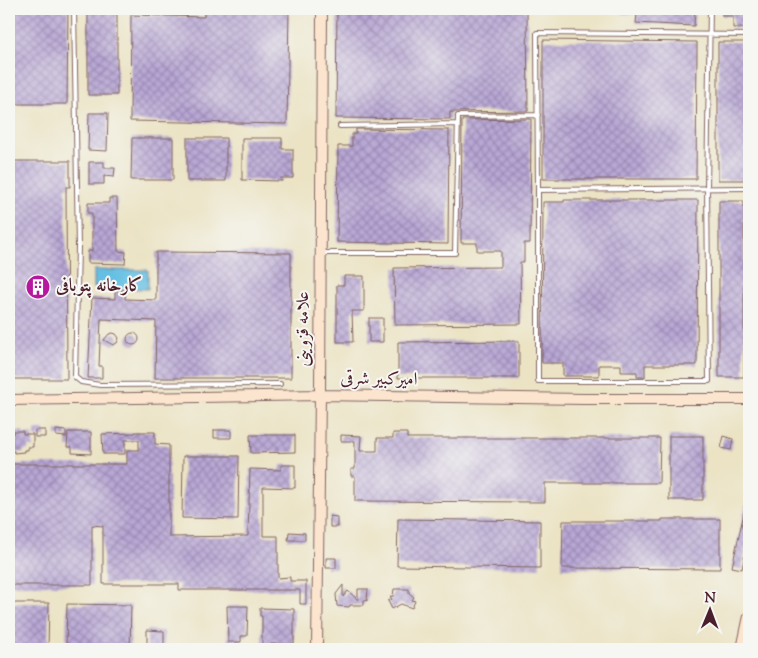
<svg xmlns="http://www.w3.org/2000/svg" width="758" height="658" viewBox="0 0 758 658" font-family="'Sorts Mill Goudy',Amiri,serif">
  <defs>
    <pattern id="building-cross-hatch" width="8" height="8" patternUnits="userSpaceOnUse" patternTransform="scale(1.25)"><rect width="8" height="8" fill="#b8a7d5"/><path d="M0 0l8 8M0 8l8-8" fill="none" stroke="#9887ad"/></pattern>
  </defs>
  <rect width="100%" height="100%" fill="#f6f6f2"/>
  <filter id="ink" filterUnits="userSpaceOnUse"><feTurbulence type="fractalNoise" baseFrequency=".02" numOctaves="2"/><feDisplacementMap in="SourceGraphic" scale="10" xChannelSelector="R" yChannelSelector="G"/><feConvolveMatrix kernelMatrix="1 2 1 2 8 2 1 2 1" color-interpolation-filters="sRGB"/></filter>
  <filter id="wash" filterUnits="userSpaceOnUse"><feTurbulence type="fractalNoise" baseFrequency=".0096" numOctaves="4" result="noise"/><feDisplacementMap in="SourceGraphic" scale="20" xChannelSelector="R" yChannelSelector="G"/><feGaussianBlur stdDeviation="1.12" result="paint"/><feColorMatrix in="noise" values="0 0 0 0 0 0 0 0 0 0 0 0 0 0 0 0 0 1.4 0 .05"/><feComposite in="paint" operator="in"/></filter>
  <g filter="url(#wash)">
    <rect width="100%" height="100%" fill="#ebe3c4"/>
    <path fill="#65bfe3" stroke="#586f87" d="M94 270H148V289L94 288Z"/>
    <g id="blocks">
      <path fill="url(#building-cross-hatch)" d="M9 9H68L67 104H9Z
        M88 9H117V95H88Z
        M204 9H289L287 124 130 121 131 15 204 17Z
        M337 9H527L528 111 450 112V119L336 118Z
        M622 9H695L694 26 636 23 637 14H622Z
        M722 9H749V28H733V16H722Z
        M543 40 697 42 696 179H543Z
        M718 42H749V180H718Z
        M89 113H108L107 151 88 150Z
        M531 119 530 243H524V262H520L521 324 395 325 394 268 501 267V251H477V243H461L462 120Z
        M356 129 449 130 448 244 337 242 338 146H352V134H356Z
        M132 138H173V180H131Z
        M187 138H226V181H187Z
        M242 138H282V149H293V178H281L282 181 242 180Z
        M9 161H70V187H66L67 379H9Z
        M89 162H104V168H115L114 177 104 176V184H89Z
        M109 198H117L118 251 126 252 125 264 88 263V251H92V213H88V203H109Z
        M564 200H698L697 365H645V377H637V372H621V365H599V376H563V363H542L543 202H564Z
        M719 201H744V377H719Z
        M156 252 291 253V378H155L156 321 101 319 99 366H102V378H88L92 298 115 299V290H126L125 299 156 300Z
        M344 276H364V311H352L353 342H337V285H344Z
        M369 318H383V342H369Z
        M127 339a6 6 0 1 1 12 0a6 6 0 1 1-12 0Z
        M113 333 116 334 119 338 117 343 113 345 104 340 109 334Z
        M519 341V378H398V342Z
        M35 430H45V437H35Z
        M56 430 66 431V437L56 436Z
        M214 430H231V438H214Z
        M13 431H23V434H33V447H28V450H24V452L14 453V451H9V434H13Z
        M68 432H91V454L72 453V447H67Z
        M135 432H155V444L169 445V537L248 536 250 469 281 470V465H295V488L263 487V536H278V578L290 577V581H306V604H300V590H179V584H103V526L92 525V585H9V464H127V450H139V440H125V454H103L102 434 135 433Z
        M393 433H407V438H660L659 483H545V502L355 501V476H351V469H355V441H341V435L361 436 360 451H377V438H393Z
        M250 435H295V452L251 453Z
        M669 436H703V500H669Z
        M724 436 733 439 731 450 721 448Z
        M183 456H239L238 519 182 518Z
        M747 499H749V534L742 569 732 567Z
        M330 516 337 517V527H330Z
        M398 519 540 521V568L397 566Z
        M662 519H720V569L562 568 563 521H662Z
        M289 532 305 533V540H288Z
        M326 558H336V568H326Z
        M343 585V597L348 591 358 600V589H368L367 601 364 600V605H350L349 607 337 606 336 594Z
        M394 589H409V593L414 597 412 600 415 601 412 608 401 604 392 609 388 601 392 599 390 597 393 596Z
        M9 603H49L48 649H9Z
        M67 604 131 605 130 649H66Z
        M227 606H248L247 636H241V642H228Z
        M260 608 294 609V644H271V649H262V616H260Z
        M147 630 164 631V649H147Z"/>
    </g>
  </g>
  <g filter="url(#ink)">
    <use href="#blocks" fill-opacity="0" stroke="#826461" stroke-width="1"/>
    <g fill="none" stroke-linecap="round" stroke-linejoin="round">
      <defs>
        <path id="lane" d="M74 9 78 247 75 377 81 382 100 385 280 384
          M710 9 707 188 709 381H538V190L749 188
          M340 126 458 124
          M538 190 537 33 749 35
          M323 253H455L458 116 538 115"/>
        <path id="secondary" d="M9 400 320 395 584 399H749
          M317 649 320 395 322 9
          M742 649 749 616"/>
      </defs>
      <use href="#lane" stroke="#826461" stroke-width="6"/>
      <use href="#secondary" stroke="#826461" stroke-width="12"/>
      <use href="#lane" stroke="#fff" stroke-width="4"/>
      <use href="#secondary" stroke="#fce5cf" stroke-width="10"/>
    </g>
  </g>
  <defs>
    <symbol id="building-disc" viewBox="-11 -11 22 22"><circle r="9.5" fill="#b5179e" stroke="#f6f6f2"/><path d="M-4-6H4V6H1V3H-1V6H-4ZM-2.5-4.3h1.7v1.8h-1.7ZM.8-4.3h1.7v1.8H.8ZM-2.5-1h1.7V.8h-1.7ZM.8-1h1.7V.8H.8Z" fill="#fff"/></symbol>
  </defs>
  <g fill-rule="evenodd">
    <use href="#building-disc" x="24" y="273" width="28" height="28"/>
  </g>
  <g text-anchor="middle" dominant-baseline="central" stroke-width="4" stroke-linejoin="round" paint-order="stroke">
    <g font-size="18" font-weight="bold" fill="#4a1f2b" stroke="#f6f6f2" text-anchor="start">
      <text x="56" y="287">کارخانه پتوبافی</text>
    </g>
    <g font-size="18" fill="#4a1f2b" stroke="#f6f6f2">
      <text transform="translate(304 329) rotate(-90)">علامه قزوینی</text>
      <text transform="translate(379 380) rotate(1)">امیرکبیر شرقی</text>
    </g>
  </g>
  <rect width="758" height="658" fill="none" stroke="#f6f6f2" stroke-width="30"/>
  <g transform="translate(710 610) rotate(1)" stroke="#f6f6f2" stroke-width="4" paint-order="stroke">
  <path d="M0-4L9 19L0 12L-9 19Z" fill="#4a1f2b"/>
  <text y="-8" font-size="14" font-weight="bold" text-anchor="middle" fill="#4a1f2b">N</text>
  </g>
</svg>
